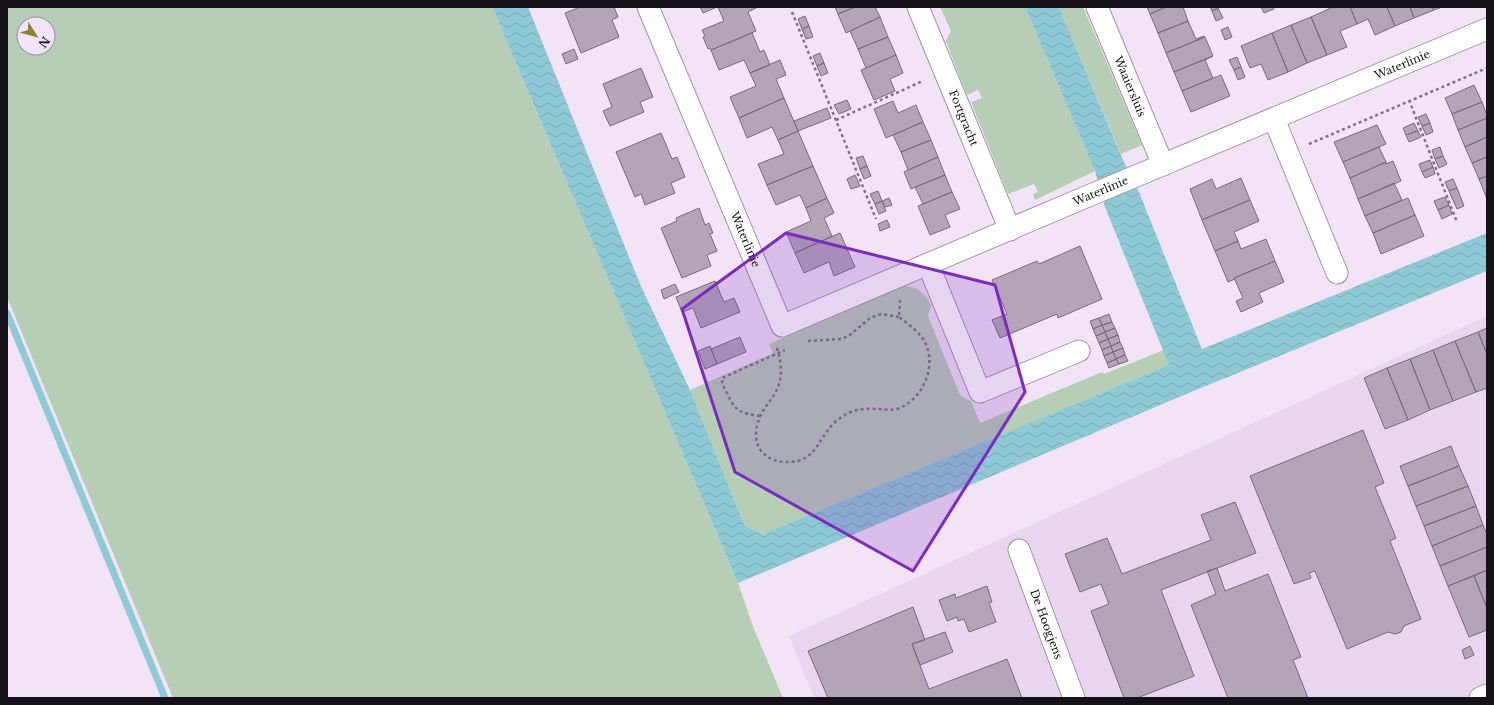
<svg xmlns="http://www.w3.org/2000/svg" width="1494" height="705" viewBox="0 0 1494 705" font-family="'Libre Baskerville',serif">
  <defs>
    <pattern id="water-waves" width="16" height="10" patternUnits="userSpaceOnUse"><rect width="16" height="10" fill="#8ec9d6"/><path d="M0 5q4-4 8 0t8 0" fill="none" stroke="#7aacb7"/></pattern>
  </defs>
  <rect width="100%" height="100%" fill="#f2e3f6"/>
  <path fill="#e9d5ef" d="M1487 316V698H814L789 636Z"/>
  <path fill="#b6ceb5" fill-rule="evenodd" d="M7 7H492L738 583 754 629 783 698H173L7 297ZM24 24H48V48H24Z
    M940 7H1025L1095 171 1035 200 1033 194 1038 192 1034 184 1008 194 971 102 982 98 978 90 967 95 946 41 951 31Z
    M1059 7H1083L1142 145 1121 154Z
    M904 286C918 287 925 293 931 305L928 316 959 393 962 397 971 401 980 423 1102 372 1104 374 1164 350 1169 365 765 534 745 526 690 390 773 353 769 344Z"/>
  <path fill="url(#water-waves)" d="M492 7H528L640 284 690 390 745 526 764 534 1169 365 1105 207 1095 171 1025 7H1059L1123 160 1139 192 1202 349 1487 233V271L1191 392 738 583Z"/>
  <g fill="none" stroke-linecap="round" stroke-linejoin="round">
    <path stroke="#8ec9d6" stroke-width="7" d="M7 313 165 698"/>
  </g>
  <path fill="#b3a5b7" stroke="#786b7c" d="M580 7H614L618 17 612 20 619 37 581 53 565 13Z
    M700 7H717L703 13Z
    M718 7H758L748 12 756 31 711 50 710 48 708 49 703 37 705 36 702 30 724 21Z
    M835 7H855L838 14Z
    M855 7H875L880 17 846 33 838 14Z
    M1147 7H1166L1150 14Z
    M1166 7H1183L1188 21 1158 33 1150 14Z
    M1210 7H1218V8L1212 11Z
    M1261 7H1273L1274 9 1264 13Z
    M1333 7H1350L1357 24 1340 31 1347 47 1327 55 1311 17Z
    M1350 7H1387L1395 26 1375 35 1368 19 1357 24Z
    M1387 7H1410L1414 18 1395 26Z
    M1410 7H1432L1434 10 1414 18Z
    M1432 7H1442L1434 10Z
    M1218 8 1223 18 1216 21 1212 11Z
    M805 16 809 26 802 29 798 19Z
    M880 17 888 37 858 49 850 31Z
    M1311 17 1327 55 1307 63 1291 25Z
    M1188 21 1196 39 1204 36 1205 37 1166 53 1158 33Z
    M1291 25 1307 63 1288 72 1272 33Z
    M809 26 813 37 806 39 802 29Z
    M1228 27 1232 37 1225 40 1221 30Z
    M752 33 760 52 764 50 770 65 750 73 744 60 719 70 711 50Z
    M1272 33 1288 72 1268 80 1261 64 1250 68 1241 46Z
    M888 37 896 55 866 68 858 49Z
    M1205 37 1213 56 1174 72 1166 53Z
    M574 49 578 59 566 64 562 54Z
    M820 53 824 63 817 66 813 56Z
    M896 55 903 73 890 79 895 91 874 100 861 70Z
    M1213 56 1205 60 1213 78 1182 91 1174 72Z
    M1237 57 1241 67 1234 70 1229 60Z
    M780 60 786 75 776 79 784 98 739 118 730 97 756 86 750 73Z
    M824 63 828 73 821 76 817 66Z
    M1241 67 1245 77 1238 80 1234 70Z
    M641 68 653 97 640 102 644 112 610 126 603 111 612 107 603 84Z
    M1221 75 1230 96 1191 112 1182 91Z
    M1474 85 1482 102 1452 114 1445 98Z
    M784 98 798 131 778 140 772 127 747 138 739 118Z
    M847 100 851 109 839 114 834 105Z
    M893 101 898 113 916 105 923 122 886 138 874 109Z
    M1482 102 1487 115V118L1458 130 1452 114Z
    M827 108 831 118 798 131 794 121Z
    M1426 114 1430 123 1422 126 1418 117Z
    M1487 118V137L1465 147 1458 130Z
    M923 122 931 140 901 152 893 135Z
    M1414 123 1418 131 1406 135 1403 128Z
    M1430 123 1433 132 1426 135 1422 126Z
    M1377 125 1386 144 1343 162 1334 142Z
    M798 131 813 166 767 185 758 164 784 154 778 140Z
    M1418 131 1421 137 1409 142 1406 135Z
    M661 133 672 159 677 157 685 177 671 183 675 193 645 205 641 194 635 197 616 152Z
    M1487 137V157L1472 163 1465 147Z
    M931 140 938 157 908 170 901 152Z
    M1379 147 1386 162 1350 178 1343 162Z
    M1440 147 1443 156 1435 159 1432 150Z
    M863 156 867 166 860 169 856 158Z
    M1443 156 1447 164 1439 168 1435 159Z
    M938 157 945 175 911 189 904 172Z
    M1487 157V176L1479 179 1472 163Z
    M1430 160 1433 167 1422 172 1419 164Z
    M1393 161 1401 181 1358 199 1350 178 1386 162V164Z
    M813 166 827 198 806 208 800 195 776 205 767 185Z
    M867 166 871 176 864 179 860 169Z
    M1433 167 1435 174 1425 178 1422 172Z
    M855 175 860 186 851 189 847 179Z
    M945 175 952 192 923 204 915 187Z
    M1487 176V199L1479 179Z
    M1241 178 1250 200 1202 220 1190 189 1212 179 1216 189Z
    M1453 179 1457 188 1449 191 1445 182Z
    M1394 183 1402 200 1365 216 1358 199Z
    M1457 188 1464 206 1457 209 1449 191Z
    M878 191 882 201 875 204 870 194Z
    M952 192 960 209 945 215 950 227 930 235 918 206Z
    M1445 197 1449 205 1438 210 1434 201Z
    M827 198 834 213 824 218 832 236 795 253 786 232 811 221 806 208Z
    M889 198 892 205 885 207 882 201Z
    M1408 198 1415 215 1373 233 1365 216Z
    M1250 200 1259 221 1234 232 1238 241 1215 251 1202 220Z
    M882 201 886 211 879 214 875 204Z
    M1449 205 1452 214 1442 219 1438 210Z
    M699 208 705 225 709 223 713 233 710 234 717 251 707 255 711 266 682 278 661 228 677 221 676 218Z
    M1415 215 1424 236 1381 254 1373 233Z
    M887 220 890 227 880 231 878 224Z
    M840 233 855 267 834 276 829 262 804 273 795 253Z
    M1266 239 1275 261 1234 278 1235 279 1228 282 1215 251 1238 241 1241 249Z
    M1080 246 1102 299 1058 318 1057 314 1000 338 992 320 1007 314 992 280 1037 261 1039 264Z
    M1275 261 1284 282 1259 293 1263 302 1241 312 1236 301 1243 298 1234 278Z
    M715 281 724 302 734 298 740 312 701 328 693 308 682 312 676 297Z
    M675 284 679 292 664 299 661 290Z
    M1109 314 1112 322 1102 325 1099 318Z
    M1099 318 1102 325 1093 329 1090 321Z
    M1112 322 1115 328 1105 332 1102 325Z
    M1102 325 1105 332 1096 336 1093 329Z
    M1115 328 1118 335 1108 339 1105 332Z
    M1487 328V354L1478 332Z
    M1105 332 1108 339 1099 343 1096 336Z
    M1478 332 1487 354V388L1476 392 1455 341Z
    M1118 335 1120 342 1111 346 1108 339Z
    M740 337 746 352 717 364 711 349Z
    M1108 339 1111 346 1102 350 1099 343Z
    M1455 341 1476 392 1453 401 1433 350Z
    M1120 342 1123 348 1113 352 1111 346Z
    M710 346 717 364 705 369 698 351Z
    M1111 346 1113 352 1104 356 1102 350Z
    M1123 348 1125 355 1116 359 1113 352Z
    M1433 350 1453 401 1430 410 1410 359Z
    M1113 352 1116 359 1107 363 1104 356Z
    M1125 355 1128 361 1119 364 1116 359Z
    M1116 359 1119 364 1109 368 1107 363Z
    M1410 359 1430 410 1408 420 1387 368Z
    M1387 368 1408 420 1385 429 1364 378Z
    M1363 430 1384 483 1375 487 1396 538 1390 541 1421 619 1404 626 1401 632 1395 634 1388 632 1347 649 1315 571 1309 573 1311 578 1294 584 1250 476Z
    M1451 446 1459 466 1408 486 1400 466Z
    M1459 466 1468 486 1416 506 1408 486Z
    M1468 486 1476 506 1424 526 1416 506Z
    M1235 502 1256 553 1161 590 1194 676 1137 698H1124L1091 611 1109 604 1101 584 1080 592 1065 554 1107 538 1122 574 1211 540 1201 515Z
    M1476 506 1483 525 1432 546 1424 526Z
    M1483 525 1487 534V547L1440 566 1432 546Z
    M1487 547V570L1448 586 1440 566Z
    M1217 568 1225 591 1268 574 1301 657 1293 660 1308 698H1228L1191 605 1216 594 1207 571Z
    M1487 570V608L1474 576Z
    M1474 576 1487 608V630L1469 637 1448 586Z
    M987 586 992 602 989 603 996 622 969 632 964 619 958 621 957 617 947 621 939 600 955 594 956 598Z
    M913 607 925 640 912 644 929 689 1007 659 1022 698H828L808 651Z
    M945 632 953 652 920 665 912 644Z
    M1470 646 1474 655 1465 659 1462 650Z"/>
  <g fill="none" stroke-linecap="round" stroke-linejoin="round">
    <defs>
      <g id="minor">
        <path id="s1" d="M648 7 782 326 1081 199 1487 29"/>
        <path id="s2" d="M918 7 1010 230"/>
        <path id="s3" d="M1097 7 1163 165"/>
        <path d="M1274 119 1337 273"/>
        <path d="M928 264 980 392 1079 351"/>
        <path id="s4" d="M1019 550 1074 698"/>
        <path d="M1480 698 1487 695"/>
      </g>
    </defs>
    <use href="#minor" stroke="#a193a5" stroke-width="23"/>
    <path stroke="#7d7380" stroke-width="2.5" stroke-dasharray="3 3" stroke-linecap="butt" d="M792 12 876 219
      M1409 100 1457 222
      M836 120 923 81
      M1309 144 1487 68
      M808 341 841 339 850 335 870 318 881 314 899 317
      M777 348C781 360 783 375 778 387 771 404 758 410 756 433 756 440 757 446 762 452 769 459 777 462 786 462 819 463 817 435 839 419 850 410 863 408 876 409 884 409 892 411 900 408 925 397 938 362 923 339 917 330 907 323 899 317L900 300
      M760 416C741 413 735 412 727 393 724 388 722 384 722 378L785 350"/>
    <use href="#minor" stroke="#fff" stroke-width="21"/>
  </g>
  <path fill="#7b2cbf" fill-opacity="0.2" stroke="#7b2cbf" stroke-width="3" stroke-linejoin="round" d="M786 233 995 285 1025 392 913 571 735 472 682 309Z"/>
  <g text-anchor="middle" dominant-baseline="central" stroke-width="3" stroke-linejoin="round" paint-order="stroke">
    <g font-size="11" fill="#161118" stroke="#f2e3f6">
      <text stroke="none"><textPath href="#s1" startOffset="1019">Waterlinie</textPath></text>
      <text stroke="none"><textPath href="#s3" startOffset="86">Waaiersluis</textPath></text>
      <text stroke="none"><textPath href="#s2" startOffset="120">Fortgracht</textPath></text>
      <text stroke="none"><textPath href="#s1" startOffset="692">Waterlinie</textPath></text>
      <text stroke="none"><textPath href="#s1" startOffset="252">Waterlinie</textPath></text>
      <text stroke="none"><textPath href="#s4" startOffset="79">De Hoogjens</textPath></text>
    </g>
  </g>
  <rect width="1494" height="705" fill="none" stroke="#161118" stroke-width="16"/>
  <g transform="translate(36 36) rotate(127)"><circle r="19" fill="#f2e3f6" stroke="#9a8f9d"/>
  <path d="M0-3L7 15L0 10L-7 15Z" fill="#8b8128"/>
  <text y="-6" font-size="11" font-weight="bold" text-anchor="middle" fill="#161118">N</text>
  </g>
</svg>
